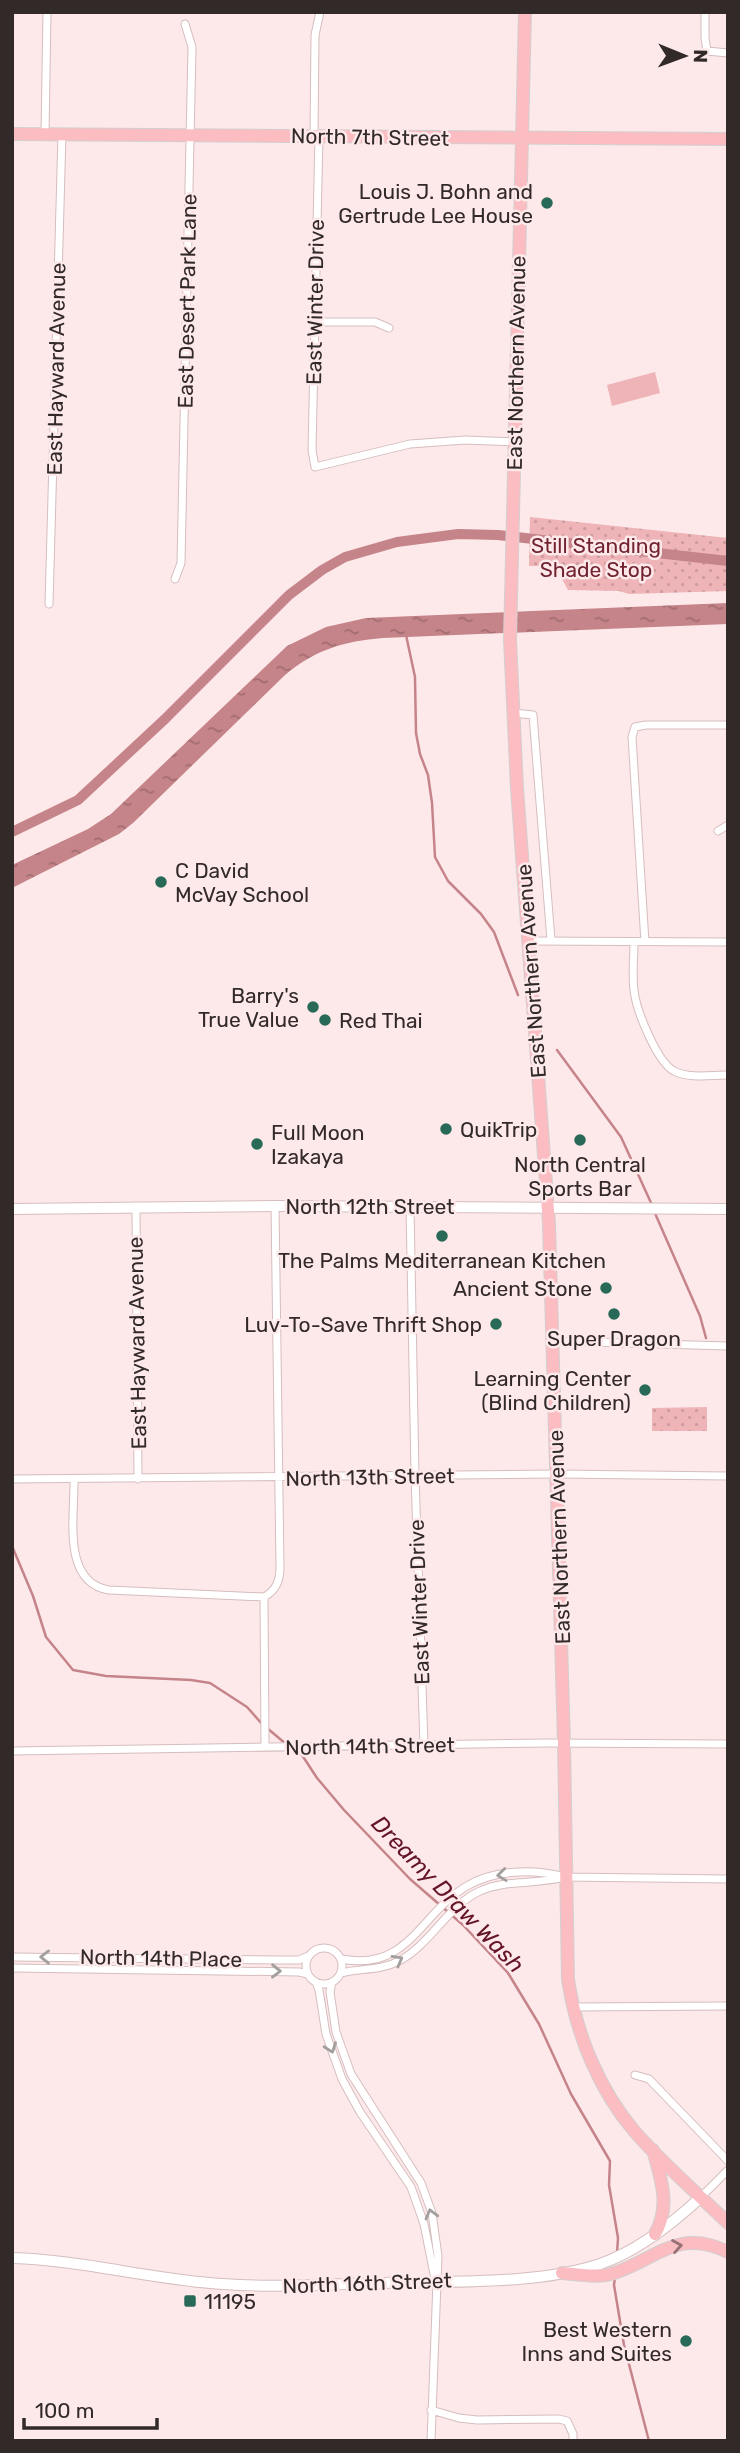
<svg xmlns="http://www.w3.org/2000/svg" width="740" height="2453" viewBox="0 0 740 2453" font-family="Rubik,sans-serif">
  <defs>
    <pattern id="park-dots" width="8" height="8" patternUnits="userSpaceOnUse" patternTransform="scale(1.75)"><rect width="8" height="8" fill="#eeb4b7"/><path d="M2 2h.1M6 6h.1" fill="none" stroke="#cd9b9d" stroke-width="1.8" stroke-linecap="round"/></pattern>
    <pattern id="water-ripples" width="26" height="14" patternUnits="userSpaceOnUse" patternTransform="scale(1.75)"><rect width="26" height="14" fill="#c58489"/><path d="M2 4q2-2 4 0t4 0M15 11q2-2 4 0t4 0" fill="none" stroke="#a16c70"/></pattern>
  </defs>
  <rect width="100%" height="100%" fill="#fee9ea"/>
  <path fill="url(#park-dots)" d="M530 517 728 538V591L629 594 619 591 568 590 562 579 561 566H529Z
    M707 1407V1431H652V1408Z"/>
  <path fill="#eeb4b7" d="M655 372 660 393 612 406 607 385Z"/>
  <path fill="url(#water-ripples)" d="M728 603V624L383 638C344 641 314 650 284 676L133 823 119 834 12 888V865L88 829 111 814 287 646 326 627 366 618Z"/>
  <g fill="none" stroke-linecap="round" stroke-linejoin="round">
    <path stroke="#c58489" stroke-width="2.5" d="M406 635 415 677 416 733 420 754 428 775 432 803 435 857 448 881 481 914 494 932 518 995
      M557 1050 621 1137 652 1205
      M654 1211 700 1316 706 1338
      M12 1546 33 1596 46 1637 73 1670 106 1676 191 1680 210 1683 247 1707 262 1724
      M267 1728 286 1744
      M295 1750 302 1755 317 1778 344 1810 410 1879 463 1925 508 1973 539 2024 571 2094 610 2161 609 2185 618 2238 617 2253
      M615 2277 614 2285 624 2345 649 2441"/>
    <path stroke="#c58489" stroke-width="10" d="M12 832 78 800 165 719 289 595 322 570 345 557 397 542 458 534 498 535 728 561"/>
    <defs>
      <path id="street" d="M705 12V38L707 51 728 53
        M45 134 47 12
        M314 136 315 35 320 12
        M319 136 312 450 315 467 410 444 465 440 514 442
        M314 322H375L389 328
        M175 579 181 563 192 47 185 24
        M49 604 62 134
        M513 713 533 715 551 940
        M718 831 728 825
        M529 941 728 942
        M634 942C634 958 632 975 634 990 636 1010 657 1062 674 1071 690 1079 711 1075 728 1075
        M645 942 632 737 635 727 646 725H728
        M136 1206 138 1479
        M410 1206 415 1475 424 1745
        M553 1341 728 1346
        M12 1479 557 1474 728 1476
        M74 1479C75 1515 61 1582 109 1590L264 1597C277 1590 280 1580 280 1566L275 1206
        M264 1597 265 1747
        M12 1751 546 1743 728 1744
        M306 1966a18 18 0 1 1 36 0a18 18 0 1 1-36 0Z
        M12 1957 282 1960H299L308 1956
        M342 1959C407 1972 420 1915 465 1887 494 1869 534 1869 565 1877L728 1879
        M12 1968 299 1972 308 1974
        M341 1973C361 1968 380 1971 399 1961 431 1944 447 1906 480 1891 506 1879 537 1885 564 1877
        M316 1982 319 1990 326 2034 342 2079 360 2112 411 2187 424 2224 434 2274
        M332 1982 330 1992 336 2032 351 2074 421 2183 432 2213 438 2256 431 2441
        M573 2007 728 2006
        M635 2075 649 2079 728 2161
        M701 2197 728 2170
        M431 2410 459 2418 477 2420 559 2419 567 2421 573 2434V2441"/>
      <path id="secondary" d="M12 1209 275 1206 728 1209
        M12 2258C83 2260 153 2280 223 2284 276 2288 330 2284 383 2283 449 2281 538 2285 600 2264 638 2251 672 2224 701 2197"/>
      <path id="primary" d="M525 12 510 640 517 788 549 1224 564 1743 568 1979C576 2034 599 2090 635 2132 663 2164 697 2193 728 2223
        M12 134 728 139
        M653 2150C661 2179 671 2206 655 2234
        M562 2273C577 2274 596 2278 611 2274 655 2261 676 2227 728 2252"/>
    </defs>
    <use href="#street" stroke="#d6bdbe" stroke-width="9"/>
    <use href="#secondary" stroke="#d6bdbe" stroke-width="12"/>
    <use href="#primary" stroke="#d2d0d0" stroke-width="14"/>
    <use href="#street" stroke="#fff" stroke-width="7"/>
    <use href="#secondary" stroke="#fff" stroke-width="10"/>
    <use href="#primary" stroke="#fbbcc2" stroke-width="12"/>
  </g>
  <defs><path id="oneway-chevron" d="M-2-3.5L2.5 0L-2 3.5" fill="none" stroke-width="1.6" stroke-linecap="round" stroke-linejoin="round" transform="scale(1.75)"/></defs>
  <g stroke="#a39f9f">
    <use href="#oneway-chevron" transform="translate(502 1875) rotate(173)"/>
    <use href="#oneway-chevron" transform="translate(45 1957) rotate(-179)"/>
    <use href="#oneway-chevron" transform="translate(398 1960) rotate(-29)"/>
    <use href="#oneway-chevron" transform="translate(276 1971) rotate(1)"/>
    <use href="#oneway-chevron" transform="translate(331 2048) rotate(70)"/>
    <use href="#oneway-chevron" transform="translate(431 2214) rotate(-105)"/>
  </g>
  <use stroke="#967276" href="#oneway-chevron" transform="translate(677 2246) rotate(-10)"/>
  <g fill="#296957" stroke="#fee9ea" stroke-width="2.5">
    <circle cx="547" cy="203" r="7"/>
    <circle cx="161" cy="882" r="7"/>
    <circle cx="313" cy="1007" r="7"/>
    <circle cx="325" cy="1020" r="7"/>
    <circle cx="446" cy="1129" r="7"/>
    <circle cx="580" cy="1140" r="7"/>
    <circle cx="257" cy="1144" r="7"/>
    <circle cx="442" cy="1236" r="7"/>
    <circle cx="606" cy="1288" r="7"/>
    <circle cx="614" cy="1314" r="7"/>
    <circle cx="496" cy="1324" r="7"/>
    <circle cx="645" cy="1390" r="7"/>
    <rect x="183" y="2294" width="14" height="14" rx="3.5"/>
    <circle cx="686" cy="2341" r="7"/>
  </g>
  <g text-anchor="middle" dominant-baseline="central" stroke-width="5" stroke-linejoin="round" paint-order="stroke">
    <g font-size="21" fill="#322929" stroke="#fee9ea">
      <text transform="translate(370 137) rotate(1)">North 7th Street</text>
      <text transform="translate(187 301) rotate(-89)">East Desert Park Lane</text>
      <text transform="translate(315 302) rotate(-89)">East Winter Drive</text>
      <text transform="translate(516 363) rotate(-89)">East Northern Avenue</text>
      <text transform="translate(56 369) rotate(-89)">East Hayward Avenue</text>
      <text transform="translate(531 971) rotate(-94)">East Northern Avenue</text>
      <text x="370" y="1206">North 12th Street</text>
      <text transform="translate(137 1343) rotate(-91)">East Hayward Avenue</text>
      <text transform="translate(370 1477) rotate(-1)">North 13th Street</text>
      <text transform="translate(559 1537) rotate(-92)">East Northern Avenue</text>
      <text transform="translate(419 1602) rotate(-92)">East Winter Drive</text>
      <text transform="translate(370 1746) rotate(-1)">North 14th Street</text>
      <text transform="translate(161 1958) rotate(1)">North 14th Place</text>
      <text transform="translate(367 2283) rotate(-2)">North 16th Street</text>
    </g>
    <g font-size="21" fill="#322929" stroke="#fee9ea" text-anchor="end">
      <text x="533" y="191">Louis J. Bohn and<tspan x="533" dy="24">Gertrude Lee House</tspan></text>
      <text x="175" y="870" text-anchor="start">C David<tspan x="175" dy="24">McVay School</tspan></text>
      <text x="299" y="995">Barry's<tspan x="299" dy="24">True Value</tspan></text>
      <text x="339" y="1020" text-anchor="start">Red Thai</text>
      <text x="460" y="1129" text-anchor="start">QuikTrip</text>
      <text x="271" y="1132" text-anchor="start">Full Moon<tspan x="271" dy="24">Izakaya</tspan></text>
      <text x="580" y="1164" text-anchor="middle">North Central<tspan x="580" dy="24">Sports Bar</tspan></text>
      <text x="442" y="1260" text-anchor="middle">The Palms Mediterranean Kitchen</text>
      <text x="592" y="1288">Ancient Stone</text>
      <text x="482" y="1324">Luv-To-Save Thrift Shop</text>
      <text x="614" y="1338" text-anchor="middle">Super Dragon</text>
      <text x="631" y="1378">Learning Center<tspan x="631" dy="24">(Blind Children)</tspan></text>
      <text x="204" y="2301" text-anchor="start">11195</text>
      <text x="672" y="2329">Best Western<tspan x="672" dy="24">Inns and Suites</tspan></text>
    </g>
    <g font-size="21" fill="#722330" stroke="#fee9ea">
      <text x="596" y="545">Still Standing<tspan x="596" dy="24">Shade Stop</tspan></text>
    </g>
    <g font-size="23" font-style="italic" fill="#641525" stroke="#fee9ea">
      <text transform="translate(448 1894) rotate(46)">Dreamy Draw Wash</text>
    </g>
  </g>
  <rect width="740" height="2453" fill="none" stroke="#322929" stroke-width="28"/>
  <g transform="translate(684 56) rotate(91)" stroke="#fee9ea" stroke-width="5" paint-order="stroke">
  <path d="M0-5L12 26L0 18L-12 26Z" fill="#322929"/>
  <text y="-10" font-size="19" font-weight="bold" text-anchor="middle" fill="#322929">N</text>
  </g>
  <path d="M24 2418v10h133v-10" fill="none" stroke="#322929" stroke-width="3.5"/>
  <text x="35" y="2418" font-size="21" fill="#322929" stroke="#fee9ea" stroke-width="5" paint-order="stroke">100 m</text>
</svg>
